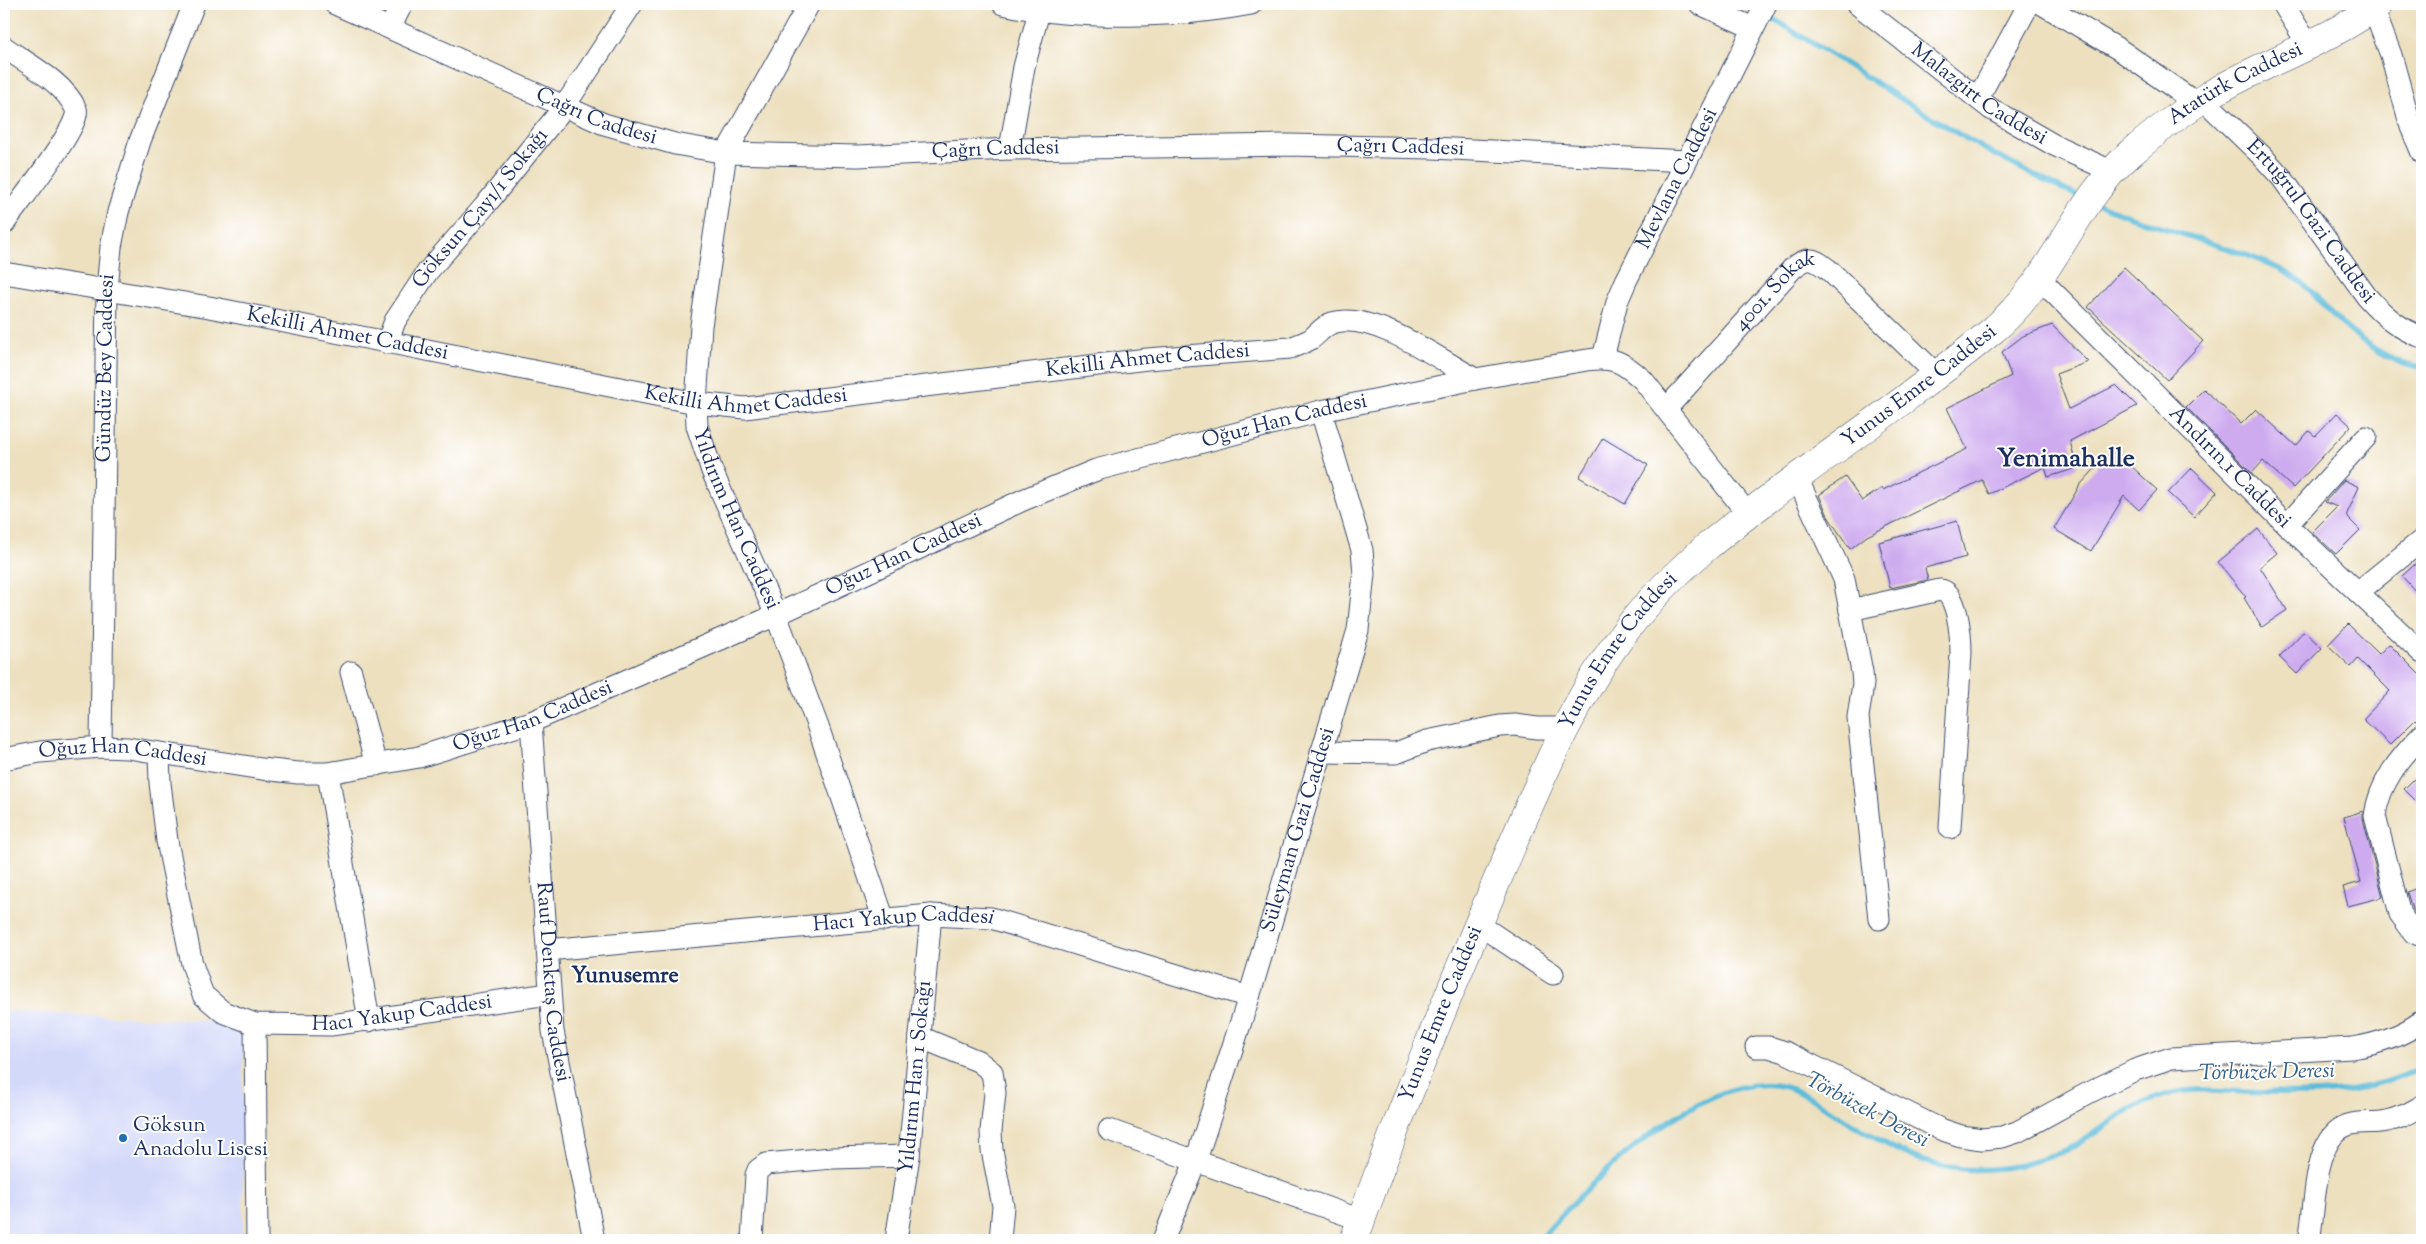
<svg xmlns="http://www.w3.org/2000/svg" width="2426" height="1244" viewBox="0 0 2426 1244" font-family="'Sorts Mill Goudy',serif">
  <rect width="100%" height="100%" fill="#fff"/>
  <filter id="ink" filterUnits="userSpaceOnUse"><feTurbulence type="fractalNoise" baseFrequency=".02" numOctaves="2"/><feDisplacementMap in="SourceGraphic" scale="10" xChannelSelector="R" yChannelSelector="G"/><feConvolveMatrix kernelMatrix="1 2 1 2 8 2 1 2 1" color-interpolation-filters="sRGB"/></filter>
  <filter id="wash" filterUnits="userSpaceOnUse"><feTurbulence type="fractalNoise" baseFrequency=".0096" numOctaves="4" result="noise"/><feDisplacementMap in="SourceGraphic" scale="20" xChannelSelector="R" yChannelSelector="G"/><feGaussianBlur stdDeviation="1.12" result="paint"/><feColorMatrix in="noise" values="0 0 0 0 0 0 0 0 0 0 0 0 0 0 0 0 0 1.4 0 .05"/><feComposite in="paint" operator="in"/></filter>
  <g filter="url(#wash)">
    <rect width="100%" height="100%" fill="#ede0bf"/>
    <path fill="#d3d9f9" d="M4 1011 227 1022 243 1038V1240H37L4 1237Z"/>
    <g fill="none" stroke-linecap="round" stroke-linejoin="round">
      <path stroke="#5cbcda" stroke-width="5.5" d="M1747 4C1860 68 1963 147 2083 198
        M2096 203C2132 219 2169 230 2207 242 2238 252 2270 261 2298 280 2312 290 2321 302 2332 314 2351 335 2395 366 2422 368
        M1540 1240C1589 1182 1720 1048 1803 1094 1854 1122 1902 1164 1962 1169 2004 1172 2054 1161 2089 1137 2116 1118 2133 1104 2166 1095 2192 1087 2217 1090 2244 1092 2303 1095 2369 1096 2422 1067"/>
    </g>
    <g id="blocks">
      <path fill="#ceabef" d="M2124 267 2203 341 2167 380 2088 307Z
        M2052 325 2088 362 2056 374 2069 409 2116 385 2137 406 2070 441 2077 468 2048 477 2045 467 1989 494 1982 480 1867 536 1850 549 1829 518 1819 495 1845 477 1862 501 1882 488 1883 490 1967 449 1947 408 2011 376 2002 352 2023 336Z
        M2204 389 2241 424 2256 409 2296 446 2309 431 2315 436 2337 413 2351 426 2293 488 2263 461 2252 473 2186 407Z
        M1603 438 1648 465 1625 504 1579 477Z
        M2113 449 2157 490 2139 510 2124 496 2091 551 2054 529 2080 485Z
        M2192 468 2217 492 2194 517 2168 493Z
        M2344 480 2359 487 2346 516 2360 530 2336 554 2312 532 2337 507 2325 502Z
        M1957 521 1966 557 1925 568 1928 580 1890 588 1879 542Z
        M2258 529 2277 553 2260 567 2287 610 2262 627 2244 598 2246 597 2218 562Z
        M2422 558V599L2402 576Z
        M2348 624 2379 654 2389 644 2422 677V723H2418L2415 720 2390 745 2363 719 2390 691 2358 659 2351 667 2328 645Z
        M2304 631 2322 648 2297 674 2279 657Z
        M2422 771V807L2404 789Z
        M2363 811V819L2383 897 2348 906 2343 887 2361 882 2344 817Z
        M2422 886V923L2412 909 2407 892Z"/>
    </g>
  </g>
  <g filter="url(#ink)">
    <use href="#blocks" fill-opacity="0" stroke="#3a4a6d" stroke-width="1"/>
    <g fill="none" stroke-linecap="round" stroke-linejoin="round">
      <defs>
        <g id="minor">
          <path id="s1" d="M335 4 604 124 675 144 726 153 858 156 1010 149 1287 145 1433 148 1686 161"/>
          <path id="s2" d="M809 4 726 153 701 326 696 403 697 426 712 471 776 615 818 727 884 920"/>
          <path d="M1003 4C1076 20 1178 18 1251 4"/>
          <path d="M1700 4 1753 28"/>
          <path id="s3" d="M1857 4 1991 109 2054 145 2111 171"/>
          <path d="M2042 4 2120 50 2196 103"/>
          <path d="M2283 4 2309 46"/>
          <path d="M2373 8 2391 55 2411 127 2422 153"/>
          <path d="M390 28 402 4"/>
          <path d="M4 47C27 64 63 81 76 109 83 124 15 207 4 224"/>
          <path d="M1978 98 2029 4"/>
          <path id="s4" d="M2203 99 2262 156 2282 178 2367 297C2383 315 2399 329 2422 337"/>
          <path d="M1010 149 1024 67 1041 4"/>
          <path id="s5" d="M4 273 209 307 696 403 745 408 1147 359 1290 348C1297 345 1304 343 1311 339 1318 334 1323 326 1332 323 1371 310 1441 360 1475 379"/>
          <path id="s6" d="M2041 280 2287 525 2422 653"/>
          <path id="s7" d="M387 343 395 321 428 271 484 207 564 107 632 4"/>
          <path id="s8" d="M1603 358 1617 302 1626 281 1766 4"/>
          <path id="s9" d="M1667 408 1792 269C1809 255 1813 258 1830 271L1936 374"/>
          <path d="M1797 478 1844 579 1862 672 1863 684 1858 717 1879 919"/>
          <path d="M2287 525 2366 437"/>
          <path d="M2358 592 2422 540"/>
          <path d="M1850 610 1940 590C1958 591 1961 638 1961 653L1950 828"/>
          <path d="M351 672 376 765"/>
          <path id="s10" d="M531 722 553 1031 594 1240"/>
          <path d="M2422 735C2400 758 2379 783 2375 816L2400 914 2414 933 2422 936"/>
          <path id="s11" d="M101 747 107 289 111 247 118 212 140 141 194 4"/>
          <path d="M1321 752 1396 753 1427 741 1500 726 1515 725 1537 728H1566"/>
          <path id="s12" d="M159 753 160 783 167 841 192 964 203 995 223 1012 255 1024 331 1025 549 994"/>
          <path id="s13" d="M4 759 40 752 101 747 128 748 262 769 298 773H328L419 757 531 722 776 615 1023 500 1096 470 1321 411 1475 379 1587 360C1614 356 1624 363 1643 380L1747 513"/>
          <path d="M328 773 369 1021"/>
          <path d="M1478 924 1553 974"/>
          <path id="s14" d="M547 950 931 915 991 918 1249 997"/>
          <path d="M255 1024 257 1240"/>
          <path d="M920 1037 978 1061 992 1072 995 1093 991 1131 992 1150 1003 1206 1000 1240"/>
          <path d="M1756 1047H1769L1785 1052 1940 1129 1961 1136 1982 1139 2002 1137 2017 1132 2090 1092 2135 1070 2171 1058 2352 1048C2378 1044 2401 1037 2422 1021"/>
          <path d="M1109 1130 1361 1220"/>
          <path d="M752 1240 756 1175 758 1170 766 1164 832 1158 909 1156"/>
          <path id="s15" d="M896 1240 909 1156 931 915"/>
          <path id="s16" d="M1163 1240 1196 1160 1249 997 1358 630 1364 574 1362 550 1321 411"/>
          <path d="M2309 1240C2316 1209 2312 1136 2348 1125 2361 1121 2374 1124 2387 1121 2400 1119 2411 1112 2422 1106"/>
        </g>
        <g id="major">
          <path id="s17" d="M1354 1240C1398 1117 1447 996 1499 876 1536 790 1572 699 1630 625 1677 565 1738 521 1799 476 1864 429 1930 382 1992 331 2054 280 2073 203 2130 154 2153 134 2177 115 2203 99 2260 63 2325 44 2379 4"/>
        </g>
      </defs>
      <use href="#minor" stroke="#3a4a6d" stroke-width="23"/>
      <use href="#major" stroke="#3a4a6d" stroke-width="29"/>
      <use href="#minor" stroke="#fff" stroke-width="21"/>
      <use href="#major" stroke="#fff" stroke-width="28"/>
    </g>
  </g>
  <circle fill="#1f6fb2" stroke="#fff" stroke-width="2" cx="123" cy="1138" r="5"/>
  <g text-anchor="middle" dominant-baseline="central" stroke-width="4" stroke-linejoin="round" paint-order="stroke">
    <g font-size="21" fill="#1b2f5e" stroke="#fff">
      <text stroke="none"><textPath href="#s17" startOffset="1496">Atatürk Caddesi</textPath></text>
      <text stroke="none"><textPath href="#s3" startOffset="152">Malazgirt Caddesi</textPath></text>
      <text stroke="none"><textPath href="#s1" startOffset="285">Çağrı Caddesi</textPath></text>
      <text stroke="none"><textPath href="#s1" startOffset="1095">Çağrı Caddesi</textPath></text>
      <text stroke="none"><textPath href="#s1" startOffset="690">Çağrı Caddesi</textPath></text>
      <text stroke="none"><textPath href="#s8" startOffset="195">Mevlana Caddesi</textPath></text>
      <text stroke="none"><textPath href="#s7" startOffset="165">Göksun Çayı/1 Sokağı</textPath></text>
      <text stroke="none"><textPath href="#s4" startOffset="164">Ertuğrul Gazi Caddesi</textPath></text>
      <text stroke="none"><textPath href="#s9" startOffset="160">4001. Sokak</textPath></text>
      <text stroke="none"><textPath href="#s5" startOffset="349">Kekilli Ahmet Caddesi</textPath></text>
      <text stroke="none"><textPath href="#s5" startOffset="1159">Kekilli Ahmet Caddesi</textPath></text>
      <text stroke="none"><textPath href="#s11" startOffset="379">Gündüz Bey Caddesi</textPath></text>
      <text stroke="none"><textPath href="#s17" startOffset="1052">Yunus Emre Caddesi</textPath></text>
      <text stroke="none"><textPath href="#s5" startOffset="754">Kekilli Ahmet Caddesi</textPath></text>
      <text stroke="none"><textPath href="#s13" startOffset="1350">Oğuz Han Caddesi</textPath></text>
      <text stroke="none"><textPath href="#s6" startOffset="266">Andırın_1 Caddesi</textPath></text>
      <text stroke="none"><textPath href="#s2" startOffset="546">Yıldırım Han Caddesi</textPath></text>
      <text stroke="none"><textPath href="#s13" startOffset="945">Oğuz Han Caddesi</textPath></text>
      <text stroke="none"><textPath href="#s17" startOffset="648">Yunus Emre Caddesi</textPath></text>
      <text stroke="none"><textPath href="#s13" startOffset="540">Oğuz Han Caddesi</textPath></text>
      <text stroke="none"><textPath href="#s13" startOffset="120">Oğuz Han Caddesi</textPath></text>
      <text stroke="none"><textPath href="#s16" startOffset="432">Süleyman Gazi Caddesi</textPath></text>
      <text stroke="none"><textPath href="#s14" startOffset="358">Hacı Yakup Caddesi</textPath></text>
      <text stroke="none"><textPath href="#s10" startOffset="261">Rauf Denktaş Caddesi</textPath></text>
      <text stroke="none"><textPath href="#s12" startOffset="455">Hacı Yakup Caddesi</textPath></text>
      <text stroke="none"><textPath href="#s17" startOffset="242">Yunus Emre Caddesi</textPath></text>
      <text stroke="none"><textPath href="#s15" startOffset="164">Yıldırım Han 1 Sokağı</textPath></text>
    </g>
    <g font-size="21" fill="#1b2f5e" stroke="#fff" text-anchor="start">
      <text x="133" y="1126">Göksun<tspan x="133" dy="24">Anadolu Lisesi</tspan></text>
    </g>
    <g font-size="22" font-weight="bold" fill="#1b2f5e" stroke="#fff">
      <text x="625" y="977">Yunusemre</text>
    </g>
    <g font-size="22" font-style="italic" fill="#326089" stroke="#fff">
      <text transform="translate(2267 1073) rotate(-1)">Törbüzek Deresi</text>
      <text transform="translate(1867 1111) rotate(28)">Törbüzek Deresi</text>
    </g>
    <g font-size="26" font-weight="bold" fill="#1b2f5e" stroke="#fff">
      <text x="2066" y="459">Yenimahalle</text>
    </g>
  </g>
  <rect width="2426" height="1244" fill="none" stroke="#fff" stroke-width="20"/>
</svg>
